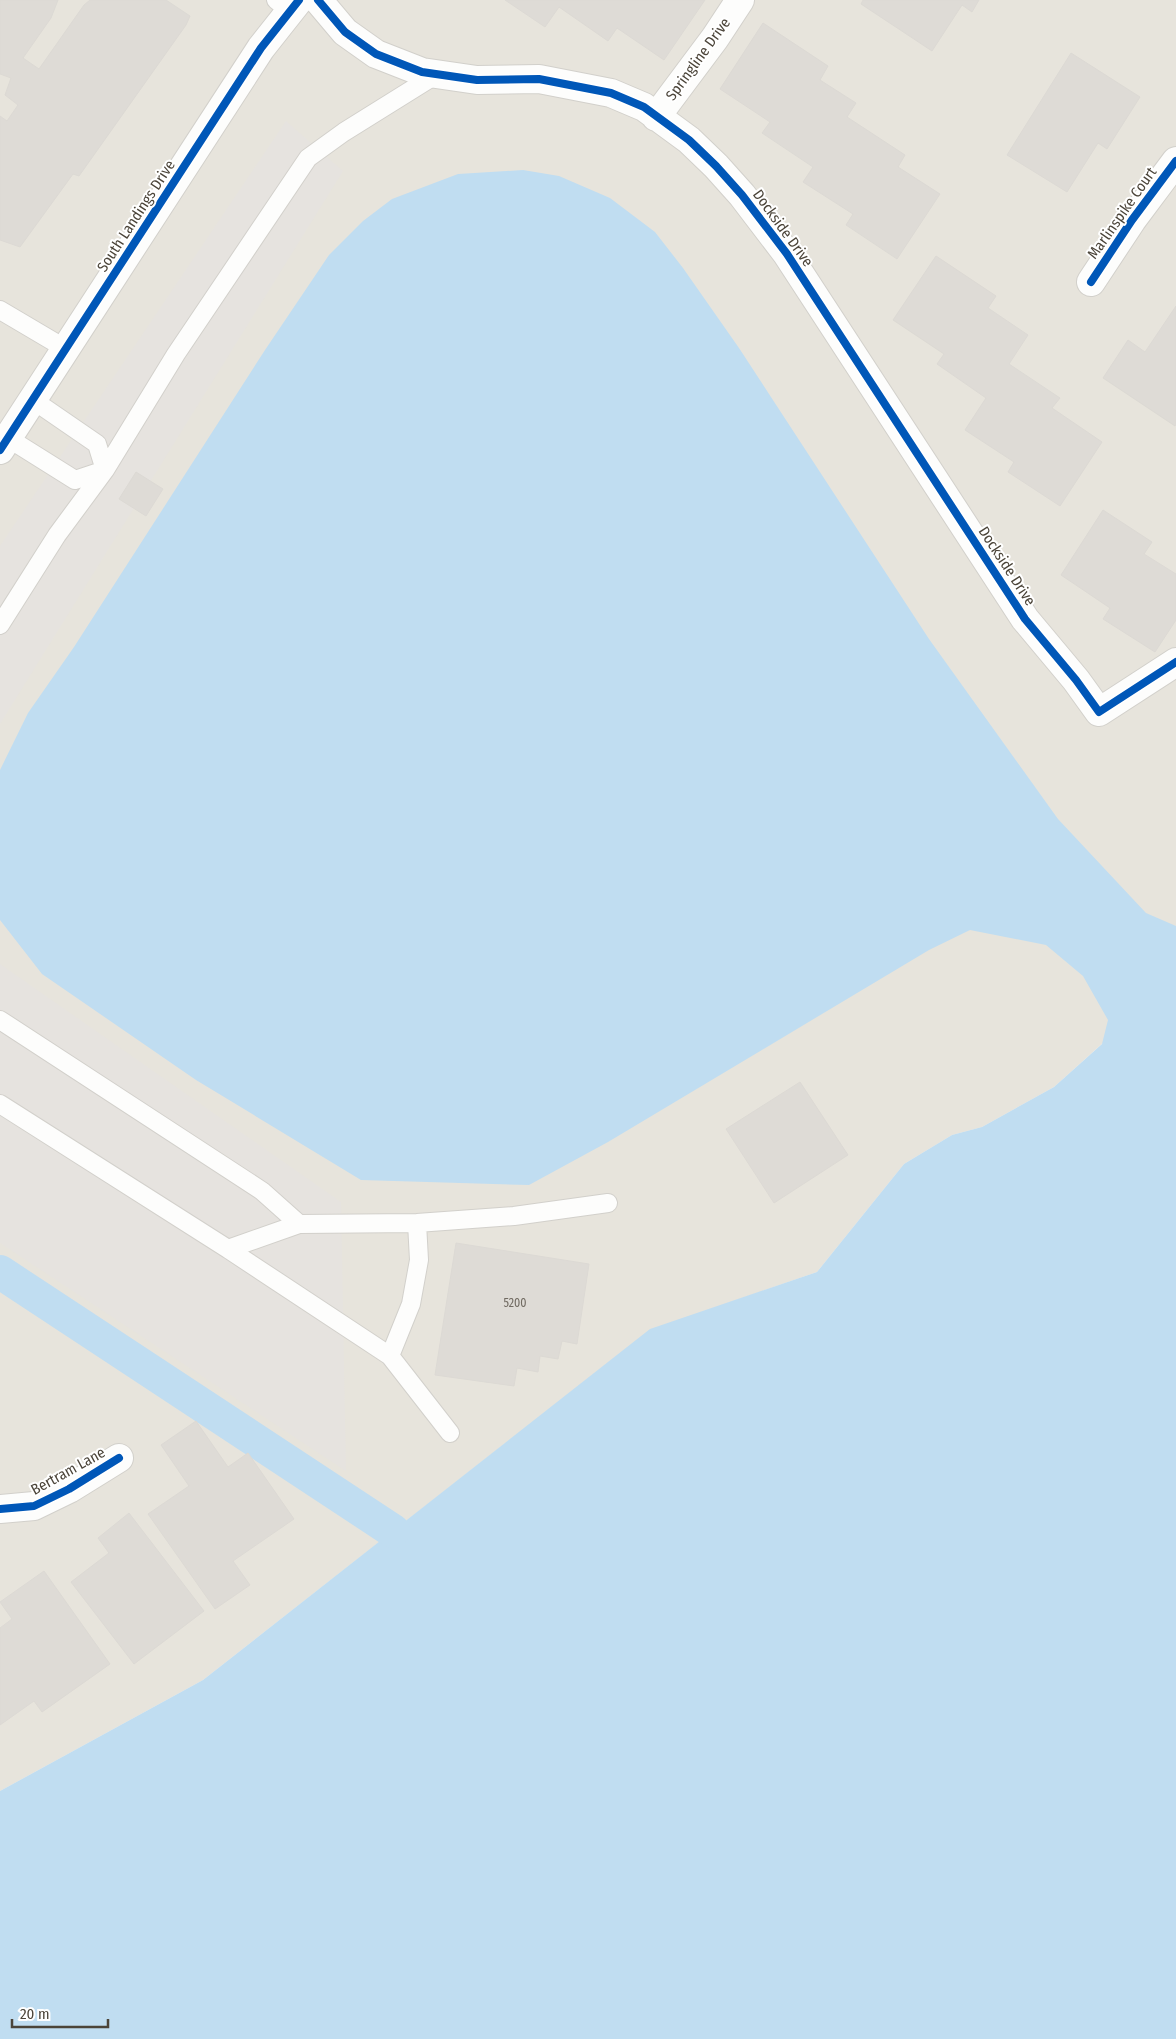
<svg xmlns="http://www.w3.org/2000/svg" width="1176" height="2039" viewBox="0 0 1176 2039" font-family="'Fira Sans Condensed',sans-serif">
  <rect width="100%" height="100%" fill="#f4f2ee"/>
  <path fill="#e7e4dc" d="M0 0H1176V977L1054 1087 982 1127 952 1135 904 1164 817 1272 650 1330 203 1680 0 1791Z"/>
  <path fill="#e6e3df" d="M286 121 343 171 0 724V546Z
    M0 964 341 1202 346 1471 0 1243Z"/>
  <path fill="#c0ddf1" d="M523 170 559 176 610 198 655 232 683 268 739 348 929 639 1058 819 1146 913 1176 926V2039H0V1791L203 1680 650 1329 817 1272 904 1164 952 1135 982 1127 1054 1087 1102 1044 1108 1020 1083 976 1046 945 970 930 929 950 608 1142 529 1185 361 1180 196 1080 42 974 0 920V770L28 713 74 647 265 350 329 255 363 221 392 199 458 174Z"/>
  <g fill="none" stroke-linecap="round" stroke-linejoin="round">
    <path stroke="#c0ddf1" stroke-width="34" d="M0 1272 393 1531"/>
  </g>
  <path fill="#dedbd6" stroke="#dcd9d4" d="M0 0H58L51 18 23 58 39 69 84 5 90 0H166L190 16 186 25 79 176 73 174 20 247 0 240V116L7 121 18 105 5 95 11 78 0 74Z
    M505 0H705L664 60 617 28 608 41 559 7 545 27Z
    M863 0H979L972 12 962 5 932 51 861 4Z
    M763 23 828 66 820 80 856 103 847 117 905 155 898 167 940 194 897 259 846 225 853 214 803 182 813 167 762 133 770 122 720 89Z
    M1071 53 1140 97 1107 149 1098 143 1067 192 1007 155Z
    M936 256 996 296 988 308 1028 335 1009 364 1060 398 1052 408 1102 442 1060 506 1008 472 1014 462 965 430 986 398 937 364 944 354 893 320Z
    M1176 306V424L1175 426 1103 378 1128 340 1145 352Z
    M136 472 163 489 146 516 119 499Z
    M1103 510 1152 542 1144 554 1176 574V620L1155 652 1103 619 1110 608 1061 575Z
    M800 1082 848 1155 774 1203 726 1129Z
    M456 1243 589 1264 577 1344 562 1341 558 1359 540 1356 538 1372 517 1368 514 1386 435 1375Z
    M196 1421 228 1467 248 1453 294 1519 233 1561 250 1585 215 1609 148 1514 189 1486 161 1445Z
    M129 1513 204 1611 134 1664 71 1582 109 1553 98 1538Z
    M44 1571 110 1664 42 1712 34 1701 0 1725V1628L12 1619 0 1602Z"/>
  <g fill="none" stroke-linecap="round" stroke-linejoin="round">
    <defs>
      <path id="lane" d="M276 0 290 11
        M0 310 66 349
        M8 438 75 480 105 470 97 444 33 400
        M0 625 57 535 105 470 176 354 308 158 344 132 437 74
        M0 1020 262 1191 299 1224
        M0 1104 228 1249 299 1224 417 1223 514 1216 608 1203
        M417 1223 419 1260 411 1304 390 1356 450 1433
        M228 1249 390 1356"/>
      <path id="street" d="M318 0 345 32 376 54 422 72 477 80 539 79 611 93 644 107 689 140 716 166 742 195 787 254 1025 619 1076 680 1099 712 1176 662
        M656 117 715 38 740 0
        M1091 282 1132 220 1176 161
        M0 450 261 48 299 0
        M0 1509 34 1506 69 1489 119 1458"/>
    </defs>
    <use href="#lane" stroke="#d2d0cb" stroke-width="20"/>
    <use href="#street" stroke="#d2d0cb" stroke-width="30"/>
    <use href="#lane" stroke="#fdfdfc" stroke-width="18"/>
    <use href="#street" stroke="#fdfdfc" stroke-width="28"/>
    <defs>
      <path id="cycleway" d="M318 0 345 32 376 54 422 72 477 80 539 79 611 93 644 107 689 140 716 166 742 195 787 254 1025 619 1076 680 1099 712 1176 662
        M1091 282 1132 220 1176 161
        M0 450 261 48 299 0
        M0 1509 34 1506 69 1489 119 1458"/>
    </defs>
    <use href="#cycleway" stroke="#fff" stroke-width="11"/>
    <use href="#cycleway" stroke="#0057b8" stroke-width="8"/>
  </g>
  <g text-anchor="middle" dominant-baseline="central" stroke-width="4" stroke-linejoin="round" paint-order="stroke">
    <g font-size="12" fill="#706a61">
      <text x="515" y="1303">5200</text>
    </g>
    <g font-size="15" fill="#4b4439" stroke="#fff">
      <text transform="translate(698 59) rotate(-54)">Springline Drive</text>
      <text transform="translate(1122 213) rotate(-55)">Marlinspike Court</text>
      <text transform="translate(136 216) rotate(-57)">South Landings Drive</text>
      <text transform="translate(783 228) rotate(54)">Dockside Drive</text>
      <text transform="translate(1007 566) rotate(57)">Dockside Drive</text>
      <text transform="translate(68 1471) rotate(-29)">Bertram Lane</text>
    </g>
  </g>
  <path d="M12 2019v8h96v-8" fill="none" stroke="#4b4439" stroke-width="2.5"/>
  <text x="20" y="2019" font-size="15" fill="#4b4439" stroke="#ffffff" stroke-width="4" paint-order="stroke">20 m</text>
</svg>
